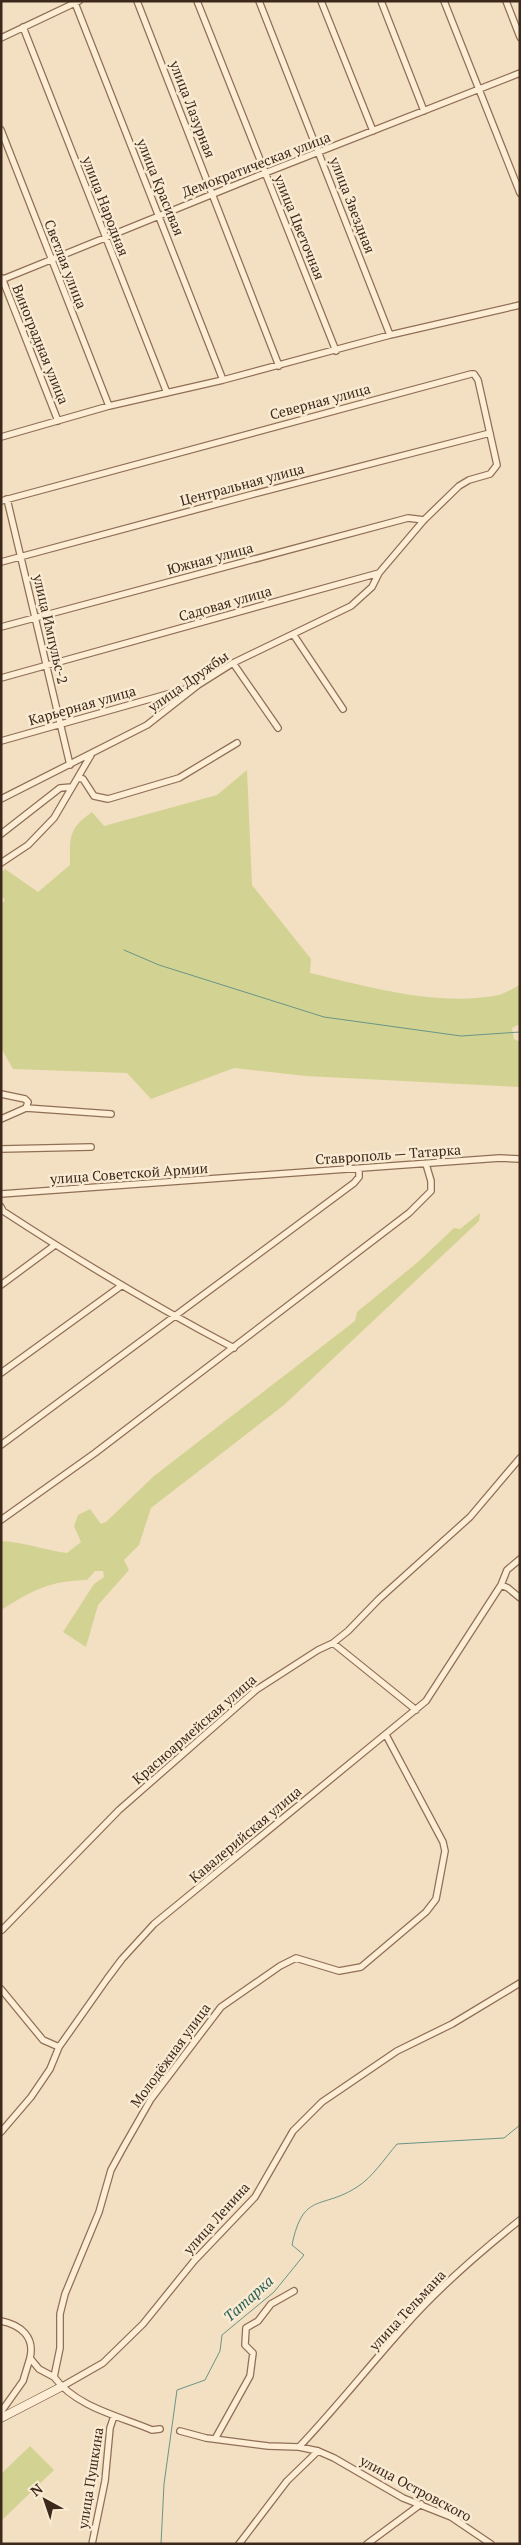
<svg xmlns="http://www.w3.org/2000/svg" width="521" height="2545" viewBox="0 0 521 2545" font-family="'PT Serif',serif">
  <rect width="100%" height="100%" fill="#f3dfc1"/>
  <path fill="#d2d393" d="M247 770 252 885 311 959 310 973C370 987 437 1007 499 995 506 993 513 988 520 985V1024L512 1028 514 1039 520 1042V1087L306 1076 234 1068 151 1099 127 1073 13 1069 1 1048V904L5 900 1 895V873L5 869 38 892 70 865C70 837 68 829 92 812L104 826 217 795Z
    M480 1213 479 1221 284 1405 151 1508 139 1545 124 1560 129 1570 98 1605 86 1647 63 1632 94 1584 104 1577 103 1571H95L87 1580C49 1581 33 1590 1 1610V1541C24 1542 44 1550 67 1553L81 1542 74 1526 78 1515 90 1509 101 1524 106 1522 154 1476 355 1321 357 1312 418 1262 454 1228 460 1229Z
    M30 2446 54 2470 1 2521V2474Z"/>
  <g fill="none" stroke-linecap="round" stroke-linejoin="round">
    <path stroke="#699586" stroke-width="1" d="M124 950 159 965 324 1017 461 1036 520 1032
      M161 2544 164 2484 177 2390 205 2380 220 2351 222 2335 274 2292 304 2255 292 2245C303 2191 322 2210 357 2187 372 2178 385 2158 397 2144L504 2138 520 2125"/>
    <defs>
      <path id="street" d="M137 1 279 366
        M197 1 336 351
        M259 1 390 335
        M321 1 373 131
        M381 1 424 111
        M444 1 520 193
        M506 1 520 37
        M75 3 223 380
        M23 27 167 393
        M1 38 79 1
        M1 130 109 406
        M2 278 58 421
        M1 280 265 173 520 73
        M1 437 109 406 223 380 390 335 520 305
        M7 499 70 765
        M1 501 471 374H474L478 380 497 465 490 474 469 480 459 486 424 520 379 573 1 678
        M1 562 250 495 490 433
        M1 627 408 518 424 520
        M293 634 343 709
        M233 663 278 728
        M1 741 196 686
        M78 778 83 779 94 796 108 799 179 778 237 743
        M1 799 147 725 198 685 233 663 351 606 372 587 379 573
        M1 834 60 788 72 787
        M1 863 28 845 54 818 91 755
        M1 1094 25 1099 28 1102 26 1108
        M26 1108 111 1114
        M1 1119 26 1108
        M1 1149 91 1147
        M1 1194 500 1158 520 1159
        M1 1207 3 1211C78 1260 154 1306 234 1348
        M1 1285 55 1245
        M1 1373 121 1286
        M1 1445 354 1183 359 1177V1169
        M1 1520 95 1453 409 1213 431 1191V1181L426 1164
        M501 1585 507 1570 520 1559
        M333 1643 416 1710
        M2 1930 119 1810 256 1690 318 1650 333 1643 348 1631 379 1599 470 1517 520 1458
        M1 1989 43 2040 59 2047
        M1 2132 31 2097 50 2069 59 2047 107 1979 122 1959 154 1924 426 1701 501 1585 508 1588 520 1598
        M1 2321C21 2325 35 2337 30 2358L39 2369 54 2377
        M61 2387 103 2363 143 2324 194 2261 255 2197 293 2131 322 2102 397 2051 452 2024 520 1983
        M1 2412 23 2381 30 2358
        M160 2429 152 2430C119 2416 76 2407 54 2377L60 2348V2314L65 2294 99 2212 111 2170 123 2148 151 2099 221 2007 280 1966 296 1958 339 1971 361 1967 426 1912 436 1899 445 1851 443 1842 386 1735
        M180 2431 206 2438 268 2446 299 2447 318 2451 334 2458 403 2498 451 2517 491 2544
        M215 2439 250 2376 253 2353 245 2345 246 2328 258 2321 271 2304 294 2291
        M299 2447C336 2408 369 2366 405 2326 439 2287 480 2252 520 2220
        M92 2544 105 2481 110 2428 114 2416
        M239 2544 287 2481 318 2451
        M367 2544 421 2504"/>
      <path id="secondary" d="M1 2418 61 2387"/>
    </defs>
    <use href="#street" stroke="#8f6f56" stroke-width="8"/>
    <use href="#secondary" stroke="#714f39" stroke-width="9"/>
    <use href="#street" stroke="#fdedd5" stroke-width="5.5"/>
    <use href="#secondary" stroke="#fdedd5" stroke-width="8"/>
  </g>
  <g text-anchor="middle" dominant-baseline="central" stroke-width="5" stroke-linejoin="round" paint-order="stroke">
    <g font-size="14" fill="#3d291c" stroke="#f9ead2">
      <text transform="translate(193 109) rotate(69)">улица Лазурная</text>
      <text transform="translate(256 164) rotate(-21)">Демократическая улица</text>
      <text transform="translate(161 187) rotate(68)">улица Красивая</text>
      <text transform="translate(353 205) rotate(69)">улица Звездная</text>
      <text transform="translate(106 206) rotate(69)">улица Народная</text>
      <text transform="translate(300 227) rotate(68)">улица Цветочная</text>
      <text transform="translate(66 264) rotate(69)">Светлая улица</text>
      <text transform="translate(41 344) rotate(68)">Виноградная улица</text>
      <text transform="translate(320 401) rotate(-15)">Северная улица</text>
      <text transform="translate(242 484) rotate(-15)">Центральная улица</text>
      <text transform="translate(210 558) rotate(-15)">Южная улица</text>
      <text transform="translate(225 603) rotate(-16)">Садовая улица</text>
      <text transform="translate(51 629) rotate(77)">улица Импульс-2</text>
      <text transform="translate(188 681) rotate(-35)">улица Дружбы</text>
      <text transform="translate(82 705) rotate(-16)">Карьерная улица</text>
      <text transform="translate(388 1154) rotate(-4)">Ставрополь — Татарка</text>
      <text transform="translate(129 1173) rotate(-4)">улица Советской Армии</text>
      <text transform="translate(194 1729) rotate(-41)">Красноармейская улица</text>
      <text transform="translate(245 1834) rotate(-40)">Кавалерийская улица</text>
      <text transform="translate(170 2055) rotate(-54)">Молодёжная улица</text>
      <text transform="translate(216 2218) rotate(-48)">улица Ленина</text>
      <text transform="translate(407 2310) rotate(-47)">улица Тельмана</text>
      <text transform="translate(90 2478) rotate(-81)">улица Пушкина</text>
      <text transform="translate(416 2488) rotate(28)">улица Островского</text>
    </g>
    <g font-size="15" font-style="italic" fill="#295f56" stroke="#f9ead2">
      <text transform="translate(248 2298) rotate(-42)">Татарка</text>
    </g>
  </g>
  <rect width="521" height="2545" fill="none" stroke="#3d291c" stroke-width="5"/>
  <g transform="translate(45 2500) rotate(320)" stroke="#f9ead2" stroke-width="4" paint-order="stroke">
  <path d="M0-4L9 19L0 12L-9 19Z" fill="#3d291c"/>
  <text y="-8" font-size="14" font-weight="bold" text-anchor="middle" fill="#3d291c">N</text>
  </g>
</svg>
